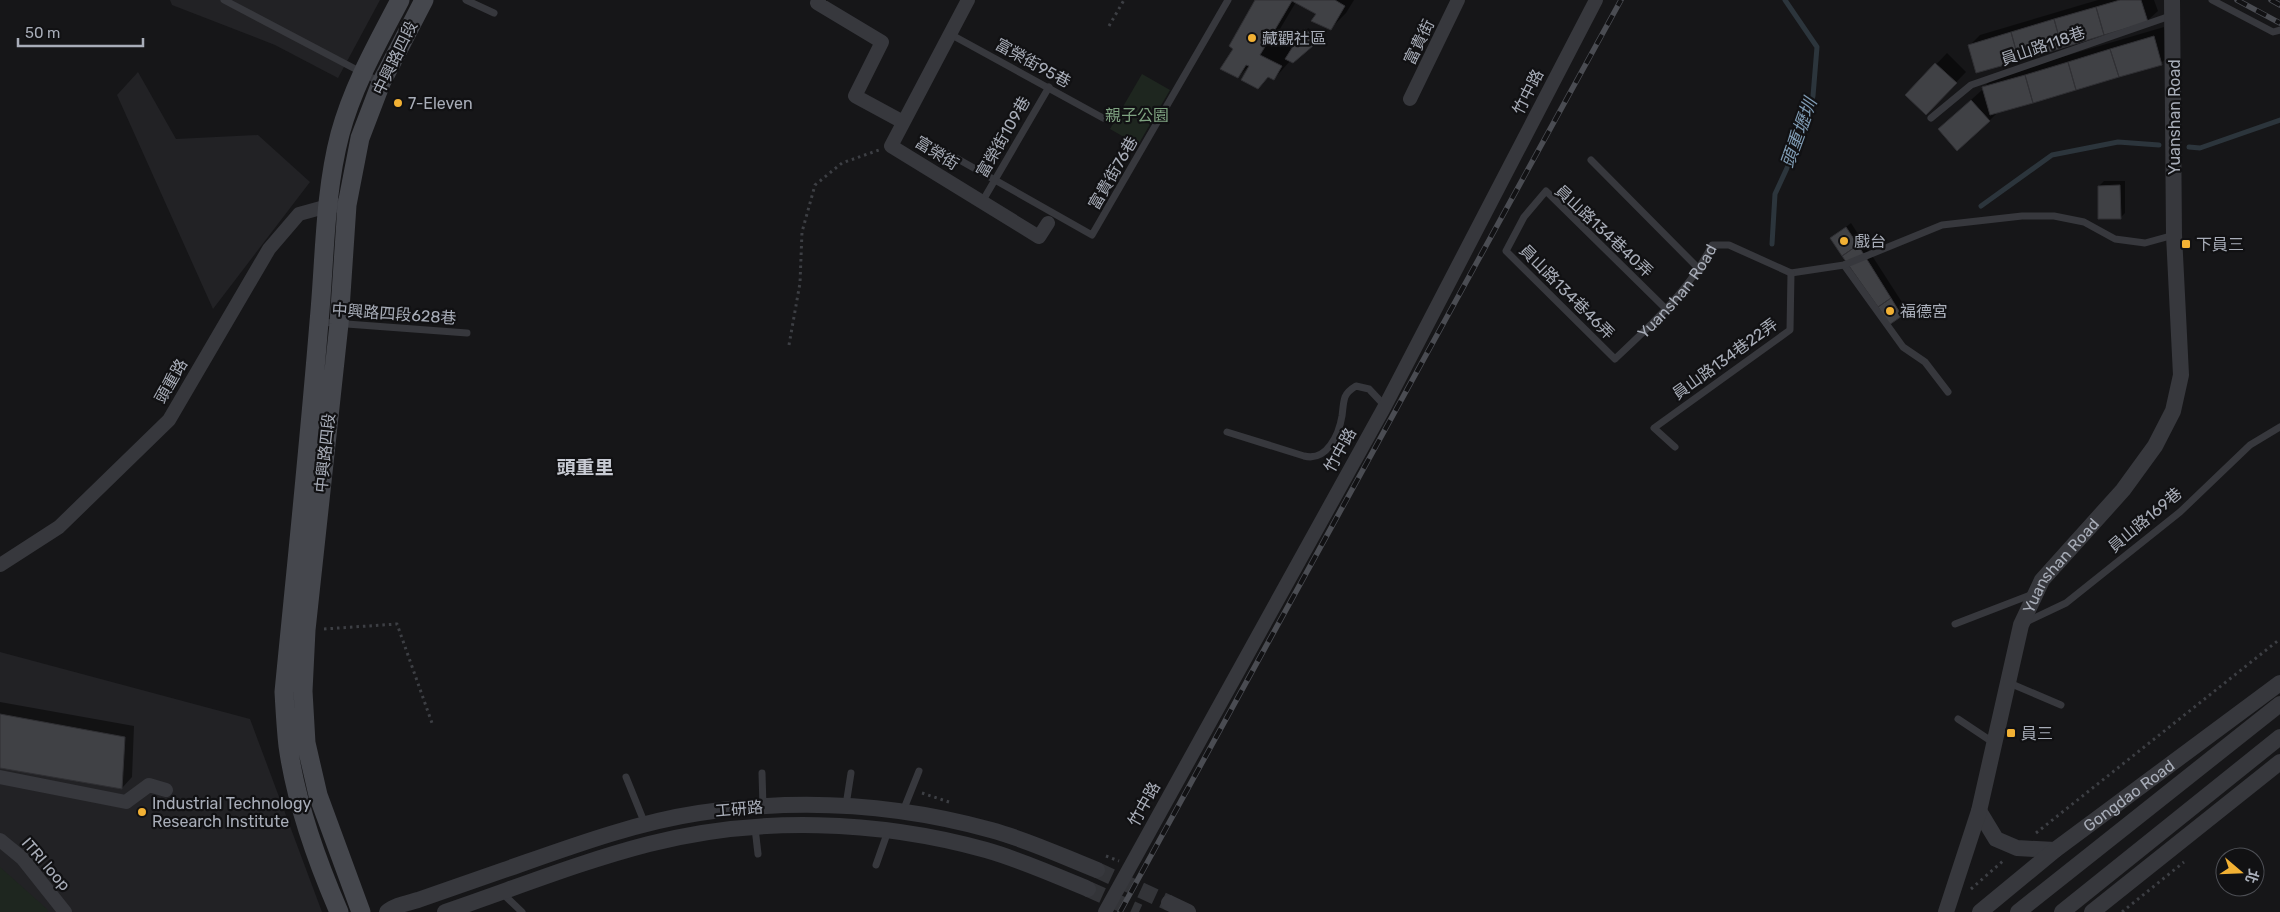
<svg xmlns="http://www.w3.org/2000/svg" width="2280" height="912" viewBox="0 0 2280 912" font-family="Rubik,'Noto Sans TC',sans-serif">
  <rect width="100%" height="100%" fill="#161618"/>
  <path fill="#222225" d="M170 0H380L338 78 275 45 172 5Z
    M138 72 176 139 258 135 310 182 213 309 117 95Z
    M0 652 250 719 322 912H0Z"/>
  <path fill="#1e261f" d="M1142 74 1170 90 1138 145 1110 129Z
    M0 867 47 909 48 912H0Z"/>
  <path fill="#0007" d="M1257 0H1354L1346 13 1331 28 1317 14 1296 2 1274 39 1293 49 1308 28 1322 36 1293 61 1291 60 1274 79 1269 76 1258 87 1251 64 1238 77 1235 48Z
    M2098 0H2154L2158 11 2147 21 1970 45 1980 35Z
    M2164 27 2172 53 2161 63 1998 112 1989 121 1939 129 1982 90 1986 94 1984 87 1994 77Z
    M1947 53 1966 72 1936 103 1907 95Z
    M2104 181H2125V213L2120 218 2099 186Z
    M1851 223 1907 310 1890 323 1832 238Z
    M0 702 134 726 132 777 122 788 0 767Z"/>
  <g fill="none" stroke-linecap="round" stroke-linejoin="round">
    <path stroke="#2c353c" stroke-width="5" d="M2189 147 2200 148 2280 120
      M1981 206 2052 155 2118 142 2159 145
      M1772 244 1775 194 1800 140 1813 96 1817 47 1785 0"/>
  </g>
  <path fill="#404145" stroke="#303034" d="M1255 0H1335L1345 6 1331 30 1311 21 1316 14 1292 1 1260 55 1282 66 1274 80 1268 77 1258 89 1241 80 1249 66 1246 65 1238 78 1220 69 1233 49 1229 46Z
    M2120 0H2141L2148 22 2104 35 2096 7Z
    M2096 7 2104 35 2062 48 2054 19Z
    M2054 19 2062 48 2019 61 2011 32Z
    M1304 29 1321 39 1293 63 1285 59Z
    M2011 32 2019 61 1976 73 1968 45Z
    M2154 36 2162 65 2119 77 2110 49Z
    M2110 49 2119 77 2076 90 2068 62Z
    M2068 62 2076 90 2033 103 2025 75Z
    M1935 63 1957 83 1926 115 1905 95Z
    M2025 75 2033 103 1990 115 1982 87Z
    M1971 100 1990 121 1957 151 1938 129Z
    M2120 185 2121 219H2098V186Z
    M1846 227 1858 245 1842 256 1830 238Z
    M1858 245 1891 298 1878 307 1842 256Z
    M1891 298 1902 316 1889 325 1878 307Z
    M0 714 125 737 122 789 0 768Z"/>
  <g fill="none" stroke-linecap="round" stroke-linejoin="round">
    <path stroke="#333438" stroke-width="16" stroke-dasharray="16 8" stroke-linecap="butt" d="M1097 870 1169 903
      M1088 889 1139 912"/>
    <path stroke="#3d3f44" stroke-width="3" stroke-dasharray="2.5 4" stroke-linecap="butt" d="M1109 26 1124 0
      M789 345 800 283 802 232 815 185 842 163 879 150
      M324 629 397 624 433 726
      M922 793 949 802
      M2036 833 2280 639
      M1106 856 1119 861
      M1971 889 2004 860
      M2122 912 2184 862"/>
    <g stroke="#37383d" stroke-width="7">
      <path d="M224 0 380 82"/>
      <path d="M466 0 494 13"/>
      <path d="M2212 0 2273 32 2280 30"/>
      <path d="M950 34 1103 118"/>
      <path d="M1931 118 1971 85 2173 15"/>
      <path d="M926 141 1092 235 1228 0"/>
      <path d="M1591 160 1700 270"/>
      <path d="M982 202 1049 87"/>
      <path d="M1844 265 1903 347 1925 362 1948 392"/>
      <path id="s1" d="M1667 310 1546 191 1524 217 1506 251 1615 359C1652 324 1689 291 1712 245H1729L1791 273 1844 265 1942 225 2022 216H2054L2084 222 2115 239 2145 243 2174 235"/>
      <path d="M320 322 467 333"/>
      <path d="M1227 432 1304 456C1327 462 1339 434 1342 416 1343 409 1343 403 1345 397 1347 392 1351 389 1356 386L1369 389 1385 406"/>
      <path d="M1675 447 1654 428 1790 330 1791 273"/>
      <path d="M2026 622 2066 603 2180 512 2250 445 2280 427"/>
      <path d="M1955 624 2033 594"/>
      <path d="M2007 682 2061 705"/>
      <path d="M1958 719 1994 743"/>
      <path d="M762 773 763 807"/>
      <path d="M626 777 645 824"/>
      <path d="M846 805 851 773"/>
      <path d="M903 811 919 771"/>
      <path d="M755 828 758 854"/>
      <path d="M876 865 888 831"/>
      <path d="M502 893 522 912"/>
    </g>
    <path stroke="#37383d" stroke-width="14" d="M819 0 817 3 882 42 855 96 903 122
      M968 0 891 146 1039 237 1048 223
      M1410 99 1458 0
      M0 565 59 527 169 420 269 249 299 214 328 206 347 205
      M0 777 126 802 149 785 166 790
      M0 840 22 858 65 912
      M1105 912 1385 406 1596 0"/>
    <g stroke="#37383d" stroke-width="16">
      <path d="M1979 811 1996 839 2017 848 2055 850"/>
      <path d="M1169 903 1188 912"/>
      <path d="M387 912C395 905 408 903 418 900 447 890 475 880 504 870 567 848 633 823 699 813 797 798 897 804 991 830 1028 840 1062 856 1097 870"/>
      <path d="M445 912C513 889 579 862 649 844 758 816 878 820 986 850 1021 860 1055 875 1088 889"/>
      <path id="s2" d="M1946 912 1979 811 2021 625 2042 580 2123 490 2155 446 2173 411 2181 375 2174 235 2172 0"/>
      <path id="s3" d="M1980 912 2055 850 2280 683"/>
      <path d="M2018 912 2280 704"/>
      <path d="M2062 912 2280 737"/>
      <path d="M2092 912 2280 762"/>
    </g>
    <path stroke="#45474d" stroke-width="19" d="M339 912C316 859 296 803 288 746 286 728 285 710 284 692 296 569 309 446 319 322 325 260 324 195 340 134 353 86 377 44 400 0
      M361 912 318 795 306 743 303 691 306 630 339 324 347 205 360 138 381 83 424 0"/>
    <defs>
      <path id="rail" d="M2237 0 2280 23
        M2271 0 2280 5
        M1120 912 1621 0"/>
    </defs>
    <use href="#rail" stroke="#4a4c52" stroke-width="5.5"/>
    <use href="#rail" stroke="#111113" stroke-width="4" stroke-dasharray="11" stroke-linecap="butt"/>
  </g>
  <g fill="#f2b134" stroke="#111113" stroke-width="2">
    <circle cx="1252" cy="38" r="5"/>
    <circle cx="398" cy="103" r="5"/>
    <circle cx="1844" cy="241" r="5"/>
    <rect x="2181" y="239" width="10" height="10" rx="2.5"/>
    <circle cx="1890" cy="311" r="5"/>
    <rect x="2006" y="728" width="10" height="10" rx="2.5"/>
    <circle cx="142" cy="812" r="5"/>
  </g>
  <g text-anchor="middle" dominant-baseline="central" stroke-width="4.5" stroke-linejoin="round" paint-order="stroke">
    <g font-size="16" fill="#a8adb8" stroke="#111113" text-anchor="start">
      <text x="1262" y="38">藏觀社區</text>
      <text x="408" y="103">7-Eleven</text>
      <text x="1854" y="241">戲台</text>
      <text x="2196" y="244">下員三</text>
      <text x="1900" y="311">福德宮</text>
      <text x="2021" y="733">員三</text>
      <text x="152" y="803">Industrial Technology<tspan x="152" dy="18">Research Institute</tspan></text>
    </g>
    <g font-size="16" fill="#a8adb8" stroke="#111113">
      <text transform="translate(1419 42) rotate(-64)">富貴街</text>
      <text transform="translate(2043 46) rotate(-19)">員山路118巷</text>
      <text transform="translate(395 58) rotate(-64)">中興路四段</text>
      <text transform="translate(1033 63) rotate(29)">富榮街95巷</text>
      <text transform="translate(1528 92) rotate(-63)">竹中路</text>
      <text transform="translate(2174 117) rotate(-90)">Yuanshan Road</text>
      <text transform="translate(1003 137) rotate(-60)">富榮街109巷</text>
      <text transform="translate(937 153) rotate(32)">富榮街</text>
      <text transform="translate(1113 173) rotate(-60)">富貴街76巷</text>
      <text transform="translate(1604 231) rotate(43)">員山路134巷40弄</text>
      <text transform="translate(1567 292) rotate(45)">員山路134巷46弄</text>
      <text stroke="none"><textPath href="#s1" startOffset="488">Yuanshan Road</textPath></text>
      <text transform="translate(394 314) rotate(4)">中興路四段628巷</text>
      <text transform="translate(1725 359) rotate(-36)">員山路134巷22弄</text>
      <text transform="translate(171 381) rotate(-60)">頭重路</text>
      <text transform="translate(1340 450) rotate(-61)">竹中路</text>
      <text transform="translate(325 453) rotate(-84)">中興路四段</text>
      <text transform="translate(2145 520) rotate(-40)">員山路169巷</text>
      <text stroke="none"><textPath href="#s2" startOffset="369">Yuanshan Road</textPath></text>
      <text stroke="none"><textPath href="#s3" startOffset="189">Gongdao Road</textPath></text>
      <text transform="translate(1144 804) rotate(-61)">竹中路</text>
      <text transform="translate(739 809) rotate(-5)">工研路</text>
      <text transform="translate(46 864) rotate(49)">ITRI loop</text>
    </g>
    <g font-size="16" fill="#7fa381" stroke="#111113">
      <text x="1137" y="115">親子公園</text>
    </g>
    <g font-size="18" font-style="italic" fill="#7f9bb3" stroke="#111113">
      <text transform="translate(1799 133) rotate(-70)">頭重壢圳</text>
    </g>
    <g font-size="19" font-weight="bold" fill="#c9ccd4" stroke="#111113">
      <text x="585" y="467">頭重里</text>
    </g>
  </g>
  <g transform="translate(2240 872) rotate(109)"><circle r="24" fill="#111113" stroke="#4d4f55"/>
  <path d="M0-4L9 19L0 12L-9 19Z" fill="#f2b134"/>
  <text y="-8" font-size="14" font-weight="bold" text-anchor="middle" fill="#a8adb8">北</text>
  </g>
  <path d="M18 38v8h125v-8" fill="none" stroke="#a8adb8" stroke-width="2.5"/>
  <text x="25" y="38" font-size="15" fill="#a8adb8" stroke="#111113" stroke-width="4" paint-order="stroke">50 m</text>
</svg>
